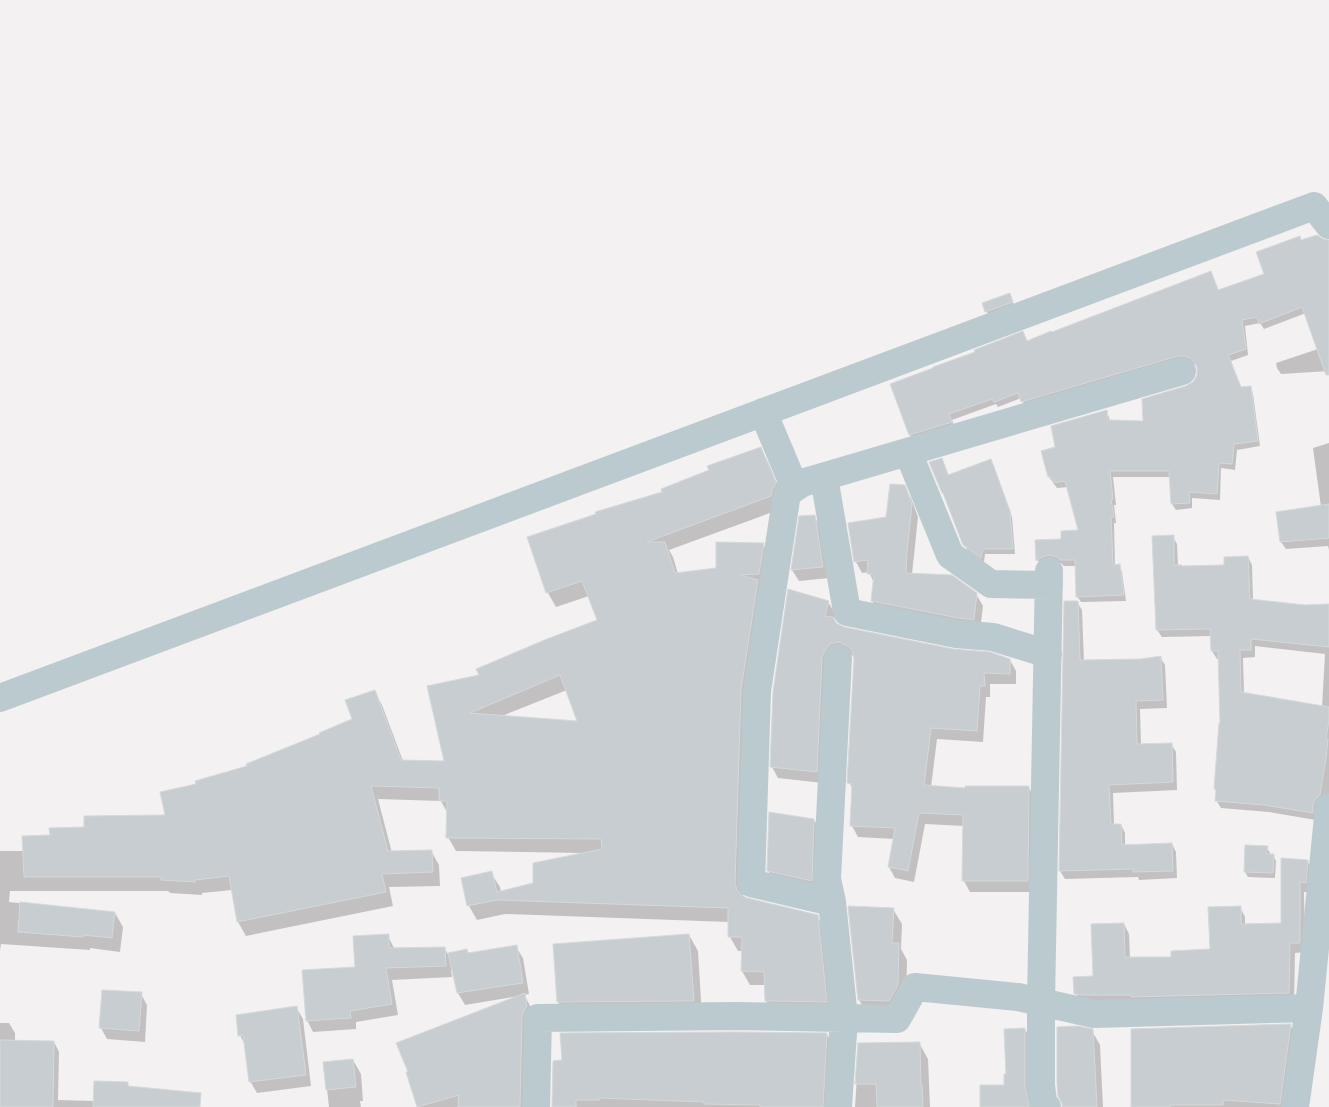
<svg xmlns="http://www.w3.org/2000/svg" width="1329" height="1107" viewBox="0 0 1329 1107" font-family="'Public Sans',sans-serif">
  <rect width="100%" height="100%" fill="#f3f1f1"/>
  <path fill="#0003" fill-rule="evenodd" d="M1323 241H1329V371L1281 374 1277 368 1276 363 1318 349 1306 313 1264 329 1260 323 1245 326 1248 355 1231 361 1241 388H1250L1253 394 1260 446 1237 450 1235 470 1221 468 1220 500 1192 498V508L1176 510 1172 504 1170 477H1113L1116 505H1114L1116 523H1114L1115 566H1119L1122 572 1126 601 1081 602 1077 596 1076 566H1064L1061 563 1053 561 1041 566 1038 560 1036 541 1062 540 1080 531 1068 487 1057 488 1049 477 1056 448 1106 411 1109 417 1110 421 1145 422 1187 387 1194 383 1198 374V366L1190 362 1026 408 1021 398 998 407 996 404 952 420 955 429 913 441 910 435 976 353 1023 333 1027 342 1211 272 1219 291 1266 275 1301 242Z
    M1012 300 1015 308 989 317 984 304Z
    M1329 443V550L1328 546 1286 549 1281 542 1321 507 1313 448Z
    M760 448 768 462 783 497 778 510 669 550 673 557 678 574 717 569 763 544 771 558 749 705 743 897 817 916 825 930 834 1016 774 1015 766 1001 765 985H750L742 971 743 951H738L730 937 729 922 505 914 477 920 469 906 463 879 491 873 500 887 501 892 534 884 583 854V853L456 851 448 837V814L441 801 378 799 392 853 431 851 439 865 440 886 389 887 393 906 246 936 238 922 232 890 202 893V895L170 893 168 891H10L9 902 115 913 123 927 120 952 90 948V950L1 944 0 950V851H24L51 836 85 828 166 816 198 785 249 767 354 720 374 691 382 705 403 761 445 762 481 676 598 621 589 596 556 607 548 593 529 538 664 493ZM567 690 578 722 502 716Z
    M942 459 949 476 991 461 994 466 1012 517 1015 554H985L984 562 967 550 943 493Z
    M904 487 911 498 918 517 912 574 976 594 983 606 980 631 879 612 872 601 874 583 869 572 862 573 856 562 849 524 887 518Z
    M814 516 821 528 829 578 799 581 792 570Z
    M1173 537 1177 544 1178 566H1226L1248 557 1252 565 1253 600 1305 606 1329 605V800L1316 820 1269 812 1221 808 1216 800 1217 793 1215 789 1220 724 1219 658 1217 659 1212 651V636L1162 637 1157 630ZM1255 646 1325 654 1322 707 1244 694 1243 658 1255 657Z
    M828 602 835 613 833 620 835 624 843 628 1010 660 1016 671V684H990V697H986L983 742 937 739 931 787 966 789 1029 788 1035 799 1033 892H970L964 881V826L925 824 914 882 895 878 889 867 894 839 858 837 852 826 853 790 849 782 854 656 846 653 823 783 778 778 772 767Z
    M1077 602 1082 610 1084 662 1141 660 1160 657 1165 665 1167 708 1140 709 1141 745 1171 744 1176 752 1177 790 1113 793 1114 825H1121L1125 833V846L1172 844 1176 852 1177 878 1139 880 1138 877 1065 879 1060 871Z
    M814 820 823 835 820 896 777 886 768 870Z
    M1267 848 1270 853 1269 855H1273L1276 861 1275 878 1248 877 1245 872Z
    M1307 861 1313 870 1311 892H1304L1305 952 1295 953 1294 1002 1081 1003 1076 993 1094 977 1124 924 1129 934 1130 958H1173L1212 951 1240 907 1245 917V925H1282Z
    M893 909 902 924 901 949 907 960 906 1001 868 1015 859 1000Z
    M689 935 698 951 702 1017 568 1018 558 1002Z
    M388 936 395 950 444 948 448 954 467 950 469 954 516 947 523 958 529 994 524 995 533 1011 529 1107H419L408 1073 519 996 465 1005 458 993 453 969 451 970 452 977 392 980 398 1015 356 1022V1029L313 1032 307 1020Z
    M141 994 147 1005 145 1042 107 1039 101 1028Z
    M296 1007 303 1019 311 1086 257 1093 250 1081 245 1045 240 1035Z
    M0 1023H9L15 1033V1041L54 1042 59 1052 58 1100 95 1101 125 1107H0Z
    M1290 1025 1299 1040 1290 1107H1132Z
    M1025 1029 1031 1041 1032 1107H981L1005 1086 1007 1076Z
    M1092 1031 1100 1045 1103 1107H1064Z
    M827 1035 836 1050 832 1107H554V1062Z
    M919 1043 928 1059 930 1107H855L859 1044Z
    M353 1060 361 1074 363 1101H360L361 1107H329L324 1063Z"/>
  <path fill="#c7cdd0" stroke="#d4d9dc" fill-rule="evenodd" d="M1317 235 1323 239 1329 240V375H1326L1302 307 1259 324 1257 317 1242 320 1246 349 1228 355 1241 387 1251 386 1258 441 1234 444 1232 464 1219 463 1217 494 1189 492 1190 503 1171 504 1169 471H1110L1113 499H1111L1114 517H1111L1113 565 1120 564 1124 595 1076 597 1075 560H1060L1057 557 1049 555 1042 557 1036 561 1035 540 1061 539V531L1078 530 1065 481 1053 483 1052 477H1048L1041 451 1055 447 1051 426 1107 410 1108 420 1143 421 1142 399 1186 386 1193 382 1197 375V367L1192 359 1185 356H1178L1021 402 1018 393 994 402 992 399 949 414 952 422 909 435 890 384 933 368V367L975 352 974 350 1023 331 1027 341 1051 331 1052 332 1211 271 1218 290 1264 274 1256 252 1300 236 1301 240Z
    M1010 293 1013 302 985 312 982 303Z
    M761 447 776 483 772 490 771 496 647 542H665L675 573 716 568V542L764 543 759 574 741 575 758 580 741 690 735 883 737 890 741 895 747 898 818 915 827 1002 765 1001 764 972 741 971 742 937H728V908L497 900 467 906 461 878 492 871 497 892 533 883V863L602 849 601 839 446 838 447 801H439V788L371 786 388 851 432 850 433 872 382 874 386 892 237 922 229 876 195 880V882L161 880V877H24L22 836 50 835 49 828 84 827V816L165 815 160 792 196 784 195 781 247 766 246 764 320 734 319 733 352 719 345 700 375 690 401 760 444 761 427 686 479 675 476 669 547 639 597 620 582 581 546 593 527 537 596 514 595 512 662 492 661 489 709 470 707 466ZM560 675 577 721 470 713Z
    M942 458 948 475 991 459 1010 511 1013 549H983L981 558 963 545 943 493H942L929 462Z
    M890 484 905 485 912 504 907 552 906 573 952 575 977 593 974 620 958 618 871 601 874 574H867L868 560 854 562 848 523 886 517Z
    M1329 504V538L1280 542 1276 512Z
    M815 515 823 567 791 570 799 516Z
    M1174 535V565H1182V566L1224 565V557L1248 556 1250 599 1305 605 1329 604V647L1251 639V650H1240L1241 692 1329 707V720L1326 739H1328L1326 758 1320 795 1316 798 1313 805V813L1264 805 1215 801 1216 789H1214L1219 723H1220L1218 651H1211L1210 629 1156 630 1152 536Z
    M788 589 829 601 825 616 833 617 836 623 844 627 953 649 990 652 1010 659V674L984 673 985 686H980L977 731 931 728 924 785 965 788V786H1029L1028 881H962L963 815 919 813 908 871 888 867 895 828 850 826 852 784 847 783 854 659 852 650 846 645 838 642 830 644 825 650 822 657 817 772 770 767 773 692Z
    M1064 601H1078L1080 660 1141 659 1161 656 1163 700 1136 701 1137 744 1172 743 1173 782 1109 785 1111 824H1121L1122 845 1172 843 1173 871 1133 872V869L1059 871Z
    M769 812 814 819 812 881 767 871Z
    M1245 845 1268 846 1266 854H1274L1273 873 1244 872Z
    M1281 858 1308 860 1306 883 1300 882V943H1290L1289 993 1131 997V995H1083L1074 994 1073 977 1093 976 1091 924 1124 923 1125 957H1171V951L1210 949 1208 907 1241 906V924L1281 923Z
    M20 902 115 912 112 938 83 935V937L18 932Z
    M848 906 894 908 892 943H899L898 985 889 1001 858 1000Z
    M389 934V948L445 947 446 966 386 968 392 1004 350 1011 351 1018 306 1021 302 970 355 967 353 936Z
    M689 934 694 1001 557 1002 553 944Z
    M517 945 523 983 457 993 448 953 467 949 468 953Z
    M102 990 142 992 139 1031 99 1028Z
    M525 993 527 1007 524 1010 522 1018 520 1107H458L459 1095 417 1107 406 1072H408L396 1043Z
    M297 1006 306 1075 249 1082 243 1035 238 1036 236 1015Z
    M1291 1024 1280 1104 1223 1100V1105H1170V1107H1131V1029Z
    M1077 1026 1093 1029 1097 1107H1062V1104L1058 1096 1057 1084V1027Z
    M1025 1028V1085L1029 1107H980V1085H1004V1074H1006L1004 1029Z
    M735 1032 827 1033 823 1107H760V1105L704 1104V1102L599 1098V1100H576V1107H552L553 1061 562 1060 560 1033Z
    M0 1040 54 1041 53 1107H0Z
    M920 1042 921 1086 922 1085 923 1107H877L876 1084H855L858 1043Z
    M353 1059 356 1087 326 1090 323 1062Z
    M94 1081 128 1082V1086L201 1093 200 1107H93Z"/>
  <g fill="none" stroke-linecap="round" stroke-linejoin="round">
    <path stroke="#bbcace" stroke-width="28" d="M763 412 795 488
      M908 452 950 555 991 584 1049 585
      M824 477 847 612 956 634 993 637 1048 654
      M0 698 1314 206 1329 225
      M832 902 751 883 757 691 787 493 802 483 1182 371
      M536 1107 538 1018 735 1016 897 1019 915 987 1018 997 1094 1014 1309 1008
      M838 1107 844 1018 832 902 827 879 838 658
      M1047 1107 1043 1102 1041 1085V1002L1049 571
      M1295 1107 1309 1008 1329 807"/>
  </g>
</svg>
